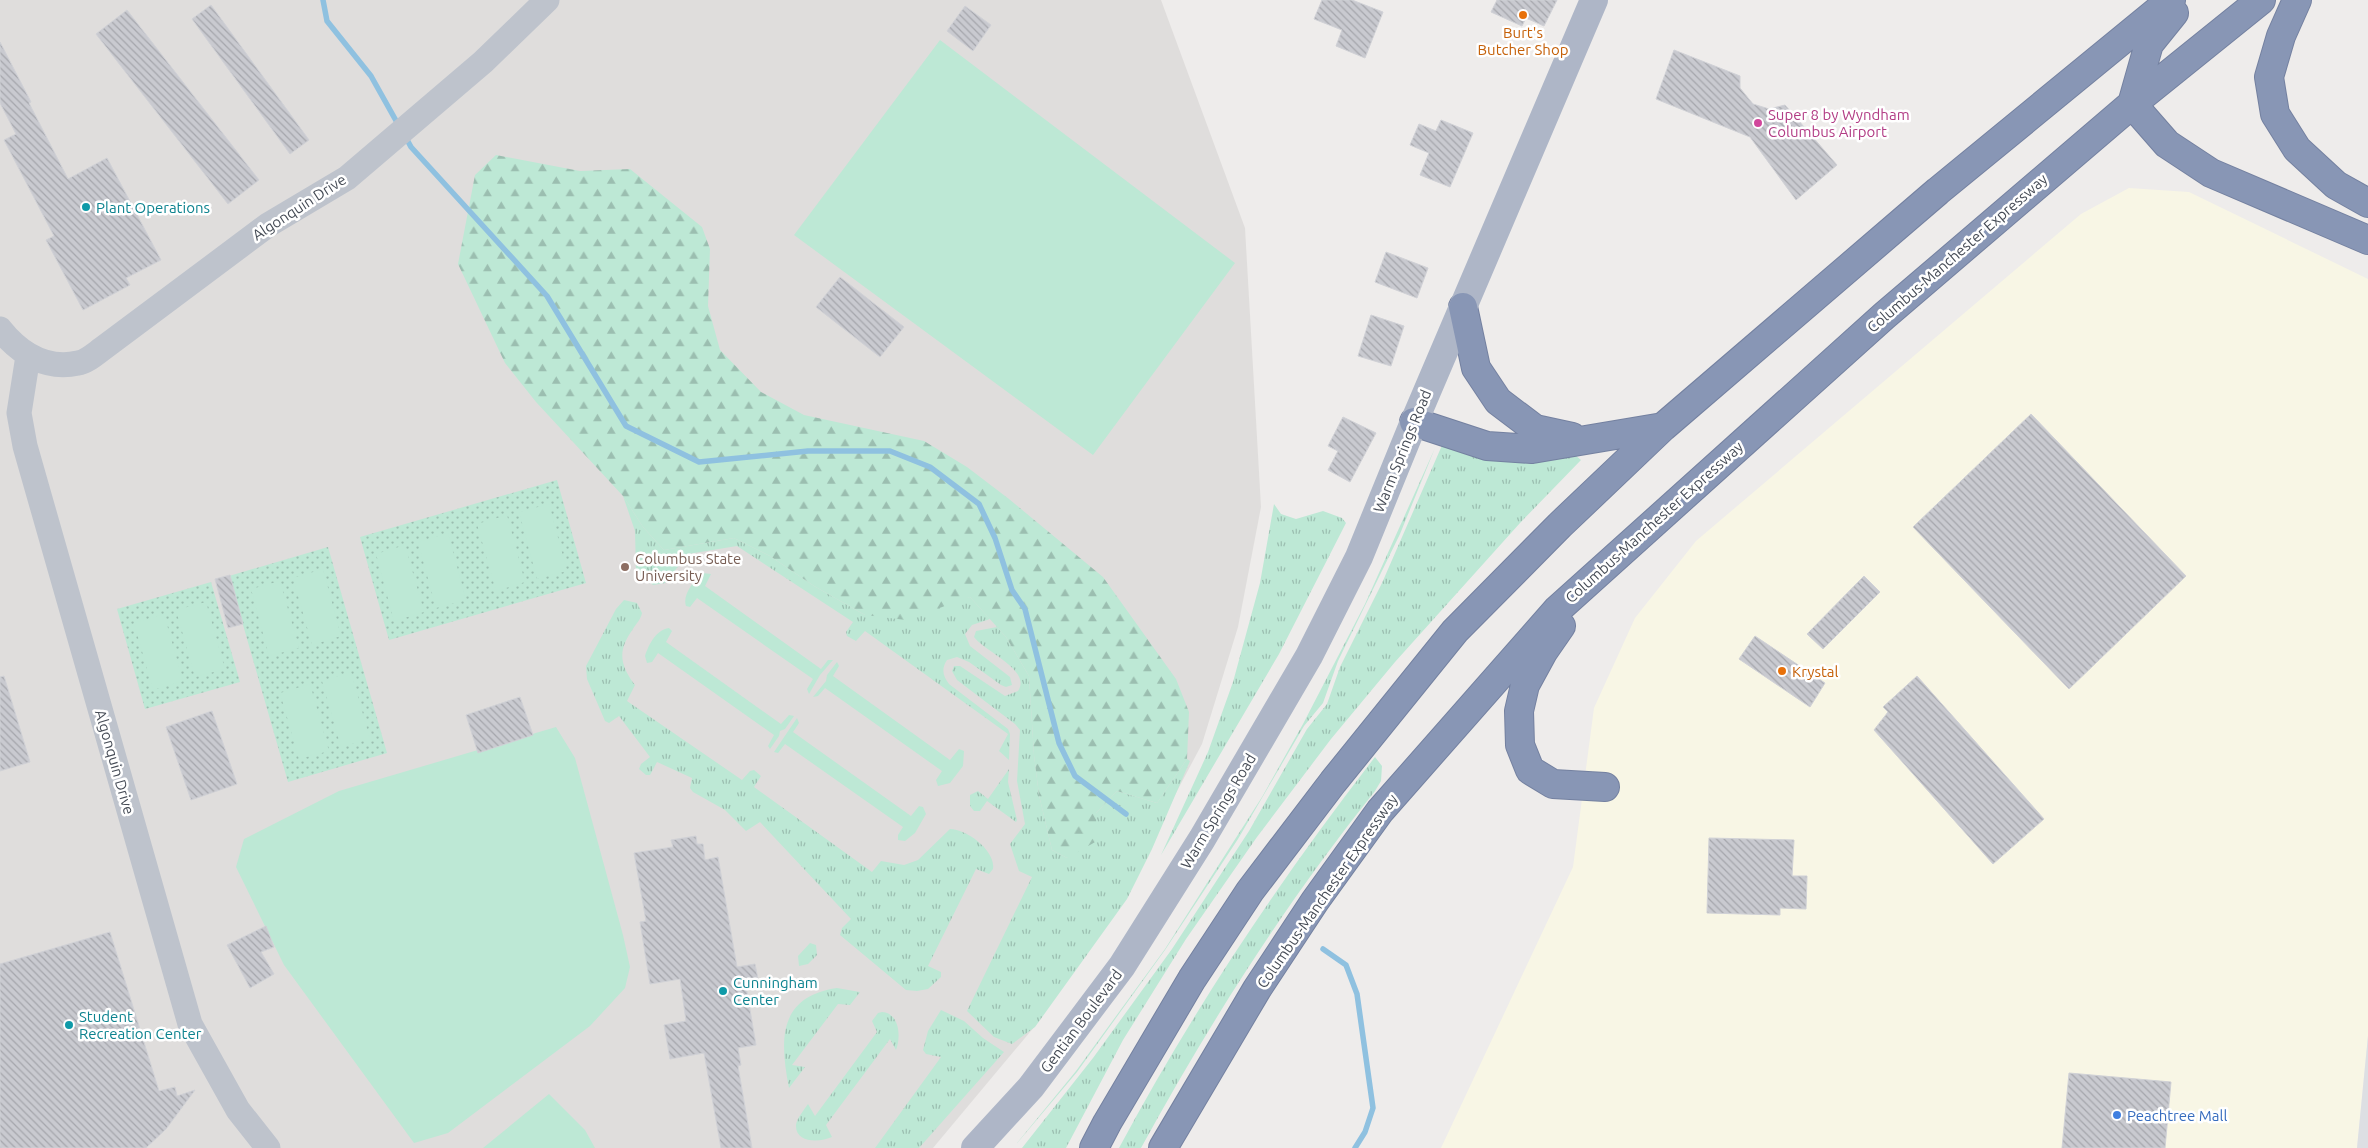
<svg xmlns="http://www.w3.org/2000/svg" width="2368" height="1148" viewBox="0 0 2368 1148" font-family="Ubuntu,sans-serif">
  <defs>
    <pattern id="grass-tufts" width="24" height="20" patternUnits="userSpaceOnUse" patternTransform="scale(1.25)"><rect width="24" height="20" fill="#bde8d5"/><path d="M3 7l-1-3M5 7V3M7 7l1-3M15 17l-1-3M17 17v-4M19 17l1-3" fill="none" stroke="#9bbeb0"/></pattern>
    <pattern id="forest-firs" width="22" height="20" patternUnits="userSpaceOnUse" patternTransform="scale(1.25)"><rect width="22" height="20" fill="#bde8d5"/><path d="M5 1l3.5 6h-7zM16 11l3.5 6h-7z" fill="#9bbeb0"/></pattern>
    <pattern id="park-dots" width="8" height="8" patternUnits="userSpaceOnUse" patternTransform="scale(1.25)"><rect width="8" height="8" fill="#bde8d5"/><path d="M2 2h.1M6 6h.1" fill="none" stroke="#9bbeb0" stroke-width="1.8" stroke-linecap="round"/></pattern>
    <pattern id="building-back-hatch" width="6" height="6" patternUnits="userSpaceOnUse" patternTransform="scale(1.25)"><rect width="6" height="6" fill="#c9cad0"/><path d="M-1 5l2 2M0 0l6 6M5-1l2 2" fill="none" stroke="#a5a6ac"/></pattern>
  </defs>
  <rect width="100%" height="100%" fill="#eeeceb"/>
  <path fill="#f8f6e5" d="M2129 188 2189 192 2368 279V1036L2357 1148H1441L1573 867 1594 708 1635 618 1696 541 2081 214Z"/>
  <path fill="#dfdddc" d="M0 0H1161L1245 228 1261 507 1238 627 1202 744 1126 887 1035 1026 933 1148H0Z"/>
  <path fill="#dddfe3" d="M2368 1036V1148H2357Z"/>
  <path fill="url(#grass-tufts)" d="M1443 443 1575 455 1581 460 1520 523 1395 662 1331 739 1257 837 1186 939 1123 1040 1066 1148H1022L1093 1058 1172 949 1249 831 1307 729 1327 704 1340 667 1382 583Z
    M1435 448 1400 534 1338 661 1323 703 1304 726 1238 839 1165 950 1077 1072 1013 1148 1076 1071 1165 949 1262 797 1303 724 1365 604Z
    M623 496 643 527 664 550 734 538 770 556 814 586 865 615 970 597 990 619 972 625 965 634 970 646 1010 677 1012 685 1006 687 1001 685 969 662 957 657 947 660C941 669 943 676 949 684L1008 729 1010 734 1009 760 999 751 1008 734 865 631 856 641 847 636 846 632 853 622 737 546 688 554 665 583 653 585 636 571 635 531Z
    M1274 504 1281 514 1296 519 1323 511 1342 518 1346 523 1279 654 1161 855 1208 752 1233 682 1260 583Z
    M624 600 637 603 642 613C641 619 636 624 633 629 617 651 620 665 635 685L627 701 742 780 750 771 754 770 761 776 754 787 872 872 881 861 904 865 918 860 950 829C967 829 996 851 993 869L989 874 976 869 928 966 941 972V977L928 989 917 991 906 990 840 935 842 928 851 919 760 822 746 831 725 810 693 792 690 788 692 778 657 762 650 775H646L639 769 641 764 650 757 619 716 609 723 605 721 587 679 586 666 616 609Z
    M997 627 1006 637 1029 676 1034 755 1039 795 1052 850 1067 858 1096 813 1117 791 1157 803 1187 759 1190 761 1152 849 1127 899 1035 1027 1012 1044 994 1037 967 1011 1032 877 1019 871 1010 844 1025 824 1017 781 1020 730 1015 724 957 680 952 671 954 666H960L1005 696 1018 691C1032 670 985 652 974 637L976 631Z
    M1375 757 1382 766 1381 781 1375 791C1285 904 1210 1022 1141 1148H1119C1193 1010 1279 881 1375 757Z
    M1009 769 1008 782 1017 820 1016 822 987 801 980 811H974L970 806V795L978 791 988 799Z
    M810 943 816 945 817 955 808 964 799 966 798 956Z
    M837 988 860 992 850 1005 838 1004 792 1065 805 1067 789 1088C780 1041 777 997 837 988Z
    M941 1010 964 1021 983 1038 1004 1052 919 1148H875L941 1057 926 1054 923 1050 928 1031Z
    M882 1012C900 1013 901 1038 896 1050L890 1039 826 1125 832 1137C821 1142 795 1144 796 1125 797 1118 804 1110 808 1104L815 1116 877 1032 872 1021 878 1013Z"/>
  <path fill="url(#forest-firs)" d="M496 155 580 171 630 169 702 227 710 249 708 306 720 350 761 392 804 415 924 441 967 467 1009 499 1103 577 1176 679 1189 712 1187 759 1157 803 1117 791 1096 813 1097 841 1067 858 1052 850 1039 795 1034 755 1029 676 1006 637 970 597 906 620 865 615 814 586 770 556 734 538 664 550 643 527 623 496 536 402 505 363 458 264 475 175Z"/>
  <path fill="url(#park-dots)" d="M557 480 586 583 389 640 360 537Z
    M328 547 387 753 288 782 229 576Z
    M211 582 240 682 145 709 117 609Z"/>
  <path fill="#bde8d5" d="M940 40 1235 263 1093 455 794 235Z
    M549 504 567 571 537 579 519 512Z
    M507 515 525 582 496 591 477 524Z
    M448 533 466 600 436 608 418 542Z
    M405 545 424 612 394 621 376 554Z
    M323 569 341 636 312 645 293 578Z
    M703 573 711 574 705 586 821 669 828 660H833L820 675 809 694 807 689 813 679 697 598 690 607 686 606C682 595 694 580 703 573Z
    M280 581 299 648 269 656 251 589Z
    M206 602 225 669 195 677 176 610Z
    M164 614 183 681 153 690 134 623Z
    M669 628 672 631 666 642 781 724 789 715 794 716 785 729 780 731 779 736 770 749 768 746 774 735 658 653 652 662 647 663 645 656C649 644 656 630 669 628Z
    M837 662 839 666 833 676 950 760 959 749 964 751 963 766 950 783 938 786 936 780 942 771 825 688 818 696 813 697 826 681 827 675Z
    M351 672 370 739 341 747 322 681Z
    M310 684 329 751 299 759 280 693Z
    M797 718 799 723 793 732 911 816 919 806 923 807 926 814 915 833 905 841 898 840V835L903 827 785 744 778 753 774 752Z
    M556 727 575 758 623 935 630 967 625 988 590 1026 448 1133 414 1143 284 965 236 867 244 839 339 791Z
    M549 1094 585 1130 595 1148H483Z"/>
  <g fill="none" stroke-linecap="round" stroke-linejoin="round">
    <path stroke="#8fc1e0" stroke-width="5.5" d="M323 0 327 21 371 76 399 126
      M405 136 411 147 547 296 626 426 699 462 808 451H890L930 467 979 504 995 538 1012 590 1025 609 1059 743 1075 776 1126 814
      M1323 949 1346 965 1357 994 1373 1108 1365 1132 1355 1148"/>
  </g>
  <path fill="url(#building-back-hatch)" stroke="#d0d1d6" d="M1322 0H1352L1383 12 1365 58 1336 46 1342 30 1314 19Z
    M1497 0H1557L1544 26 1526 18 1522 26 1491 12Z
    M211 5 309 140 290 154 192 19Z
    M965 6 991 25 973 51 947 31Z
    M127 10 259 180 228 204 96 34Z
    M0 42 31 102 29 103 68 179 107 158 161 260 126 278 130 285 83 310 46 240 54 236 4 140 16 134 0 103Z
    M1674 50 1740 76V88L1753 104 1769 109 1785 105 1837 165 1796 200 1750 137 1656 99Z
    M1441 120 1473 133 1450 187 1420 175 1429 153 1410 145 1419 124 1436 131Z
    M1386 252 1428 268 1417 298 1375 282Z
    M840 277 904 327 880 357 816 307Z
    M1371 315 1404 326 1391 366 1358 356Z
    M2031 414 2186 576 2069 689 1913 527Z
    M1343 417 1376 433 1350 482 1328 470 1338 451 1328 446Z
    M230 575 243 624 228 628 215 579Z
    M1864 576 1880 592 1823 649 1807 634Z
    M1755 636 1825 683 1810 707 1739 659Z
    M4 676 30 762 0 771V677Z
    M1917 676 2044 819 1993 864 1874 730 1888 712 1883 707Z
    M520 697 533 735 478 753 466 715Z
    M212 711 237 784 191 800 166 727Z
    M696 836 697 844H703L705 860 718 857 737 967 755 964 759 984 746 986 756 1045 738 1048 741 1065 738 1066 752 1148H721L704 1053 670 1059 664 1025 686 1021 680 979 650 984 640 922 646 921 634 853 673 847 671 840Z
    M1709 838 1794 840 1792 876H1807L1806 909 1780 908V915L1707 913Z
    M266 926 274 947 261 952 274 974 250 988 227 945Z
    M110 932 159 1091 175 1087 177 1096 195 1090 166 1129 146 1148H0V964Z
    M2069 1073 2171 1082 2165 1148H2062Z"/>
  <g fill="none" stroke-linecap="round" stroke-linejoin="round">
    <defs>
      <path id="highway" d="M2297 0 2281 36 2269 77 2275 114 2297 149 2336 185 2368 203
        M2174 13 2149 44 2132 104 2167 144 2211 173 2368 240
        M1463 307 1476 368 1498 401 1535 429 1572 437
        M1414 422 1487 446 1532 449 1663 427
        M1561 626 1543 652 1525 685 1519 711 1520 745 1530 770 1553 784 1605 787
        M1094 1148 1107 1123 1192 979 1250 891 1333 782 1455 631 1560 525 1663 427 1938 191 2171 0
        M1163 1148 1257 989 1315 901 1380 811 1557 610 1884 316 2132 104 2261 0"/>
    </defs>
    <use href="#highway" stroke="#7481a0" stroke-width="30"/>
    <path stroke="#bec3cc" stroke-width="25" d="M0 329C20 354 46 370 78 363 86 362 95 354 102 349L268 225 347 178 483 62 547 0
      M28 356 19 413 25 446 190 1024 238 1110 268 1148"/>
    <path stroke="#aeb6c7" stroke-width="28" d="M975 1148 1031 1087 1122 966 1202 839 1309 656 1359 557 1414 422 1594 0"/>
    <use href="#highway" stroke="#8896b5" stroke-width="28"/>
  </g>
  <g fill="#e8710a" stroke="#fff" stroke-width="2">
    <circle cx="1523" cy="15" r="5"/>
    <circle cx="1782" cy="671" r="5"/>
  </g>
  <circle fill="#d1479c" stroke="#fff" stroke-width="2" cx="1758" cy="123" r="5"/>
  <g fill="#0f9aa8" stroke="#fff" stroke-width="2">
    <circle cx="86" cy="207" r="5"/>
    <circle cx="723" cy="991" r="5"/>
    <circle cx="69" cy="1025" r="5"/>
  </g>
  <circle fill="#8d6e63" stroke="#fff" stroke-width="2" cx="625" cy="567" r="5"/>
  <circle fill="#3f7fe0" stroke="#fff" stroke-width="2" cx="2117" cy="1115" r="5"/>
  <g text-anchor="middle" dominant-baseline="central" stroke-width="5" stroke-linejoin="round" paint-order="stroke">
    <g font-size="15" fill="#c56008" stroke="#fff">
      <text x="1523" y="32">Burt's<tspan x="1523" dy="17">Butcher Shop</tspan></text>
      <text x="1792" y="671" text-anchor="start">Krystal</text>
    </g>
    <g font-size="15" fill="#b23c85" stroke="#fff" text-anchor="start">
      <text x="1768" y="114">Super 8 by Wyndham<tspan x="1768" dy="17">Columbus Airport</tspan></text>
    </g>
    <g font-size="15" fill="#0d838f" stroke="#fff" text-anchor="start">
      <text x="96" y="207">Plant Operations</text>
      <text x="733" y="982">Cunningham<tspan x="733" dy="17">Center</tspan></text>
      <text x="79" y="1016">Student<tspan x="79" dy="17">Recreation Center</tspan></text>
    </g>
    <g font-size="15" fill="#464c56" stroke="#fff">
      <text transform="translate(299 207) rotate(-33)">Algonquin Drive</text>
      <text transform="translate(1957 253) rotate(-41)">Columbus-Manchester Expressway</text>
      <text transform="translate(1402 451) rotate(-68)">Warm Springs Road</text>
      <text transform="translate(1654 522) rotate(-42)">Columbus-Manchester Expressway</text>
      <text transform="translate(115 762) rotate(74)">Algonquin Drive</text>
      <text transform="translate(1218 811) rotate(-59)">Warm Springs Road</text>
      <text transform="translate(1327 891) rotate(-55)">Columbus-Manchester Expressway</text>
      <text transform="translate(1081 1021) rotate(-53)">Gentian Boulevard</text>
    </g>
    <g font-size="15" fill="#785e54" stroke="#fff" text-anchor="start">
      <text x="635" y="558">Columbus State<tspan x="635" dy="17">University</tspan></text>
    </g>
    <g font-size="15" fill="#366cbe" stroke="#fff" text-anchor="start">
      <text x="2127" y="1115">Peachtree Mall</text>
    </g>
  </g>
</svg>
